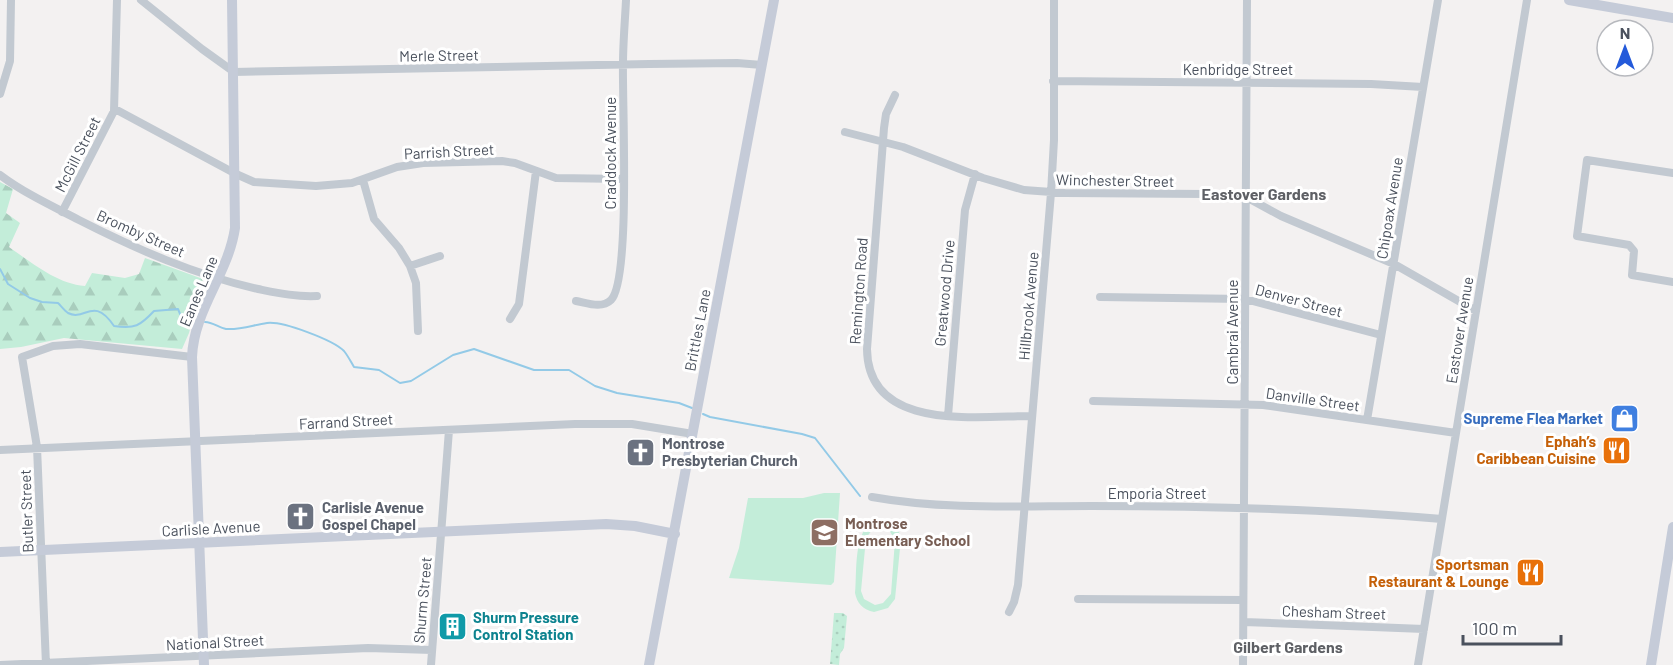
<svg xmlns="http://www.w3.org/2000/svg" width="1673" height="665" viewBox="0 0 1673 665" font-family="Barlow,sans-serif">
  <defs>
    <pattern id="green-dots" width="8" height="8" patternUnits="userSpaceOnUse" patternTransform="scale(1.5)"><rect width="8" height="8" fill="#c3edd9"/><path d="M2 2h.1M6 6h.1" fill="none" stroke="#a9cdbd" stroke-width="1.8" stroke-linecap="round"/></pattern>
    <pattern id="forest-firs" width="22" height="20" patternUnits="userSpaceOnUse" patternTransform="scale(1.5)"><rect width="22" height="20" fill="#c3edd9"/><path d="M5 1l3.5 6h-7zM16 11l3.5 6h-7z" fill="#a9cdbd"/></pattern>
  </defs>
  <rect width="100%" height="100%" fill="#f3f1f1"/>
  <path fill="url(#green-dots)" d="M834 613H843L847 616 844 648 840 654 839 665 830 664Z"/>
  <path fill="url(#forest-firs)" d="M0 182 13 189 6 213 20 223 9 247C31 262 57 284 85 286L92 273 125 278 139 274 145 258 203 279 189 333 182 349 64 338 21 347 0 349Z"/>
  <path fill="#c3edd9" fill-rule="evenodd" d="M824 493H840L834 582 831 585 729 578 739 548 748 498H803Z
    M875 520C889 520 898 524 901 538L895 599 888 608 874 612C863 610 857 603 855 593 857 571 853 530 875 520ZM878 527 889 530 895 540 891 594 883 603 875 605 864 599 861 591 866 538 872 530Z"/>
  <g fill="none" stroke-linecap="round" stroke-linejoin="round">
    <path stroke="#93cae7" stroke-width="2" d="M0 269 8 284 30 298 42 302 58 303C61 306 65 311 68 313 85 322 93 295 114 326 135 329 140 326 154 311L178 309 183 321 193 322
      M205 322C213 322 219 328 226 329 241 330 253 325 267 323 283 321 333 340 344 351 348 356 351 362 354 367L379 370 400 383 411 381 453 355 474 349 534 370H569L595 386 617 393 679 403 692 408
      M703 414 710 417 802 434 815 438 860 496"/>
    <path stroke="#c2c9d1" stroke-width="8" d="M141 0 202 49 234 72 649 64 737 63 762 65
      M1053 81 1371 84 1423 87
      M0 94 10 61 11 0
      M895 95 886 114 884 128 867 349C868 432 976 416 1032 416
      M115 109 236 174 254 182 316 186 352 183 397 167 423 163 502 161 515 163 556 178 624 179
      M845 132 903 147 983 178 1024 190 1065 193 1206 194 1246 197 1281 216 1394 264 1476 311
      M1673 173 1587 160 1577 236 1629 245 1634 251 1632 275 1673 282
      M0 175C24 193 52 206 79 220 136 249 195 275 258 289 278 293 296 297 317 296
      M363 180 374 219 399 248 410 266 416 283 418 331
      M62 212 114 111 117 0
      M410 266 440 256
      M1100 297 1245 299 1381 335
      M576 301C587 303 602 309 611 300 631 280 622 101 623 64 623 43 625 21 626 0
      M510 319 519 304 536 171
      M1093 401 1263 405 1456 433
      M948 416 965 210 975 174
      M1367 420 1438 0
      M0 450 575 424H632L693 434
      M872 497C944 510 1018 506 1091 506 1208 506 1325 509 1442 519
      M1078 599 1243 600
      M1009 612 1014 602 1018 585 1051 193 1054 140V0
      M1244 622 1424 629
      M0 665 368 648 432 650
      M46 665 37 447 22 357 53 346 80 344 192 357
      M431 665 449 430
      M1243 665 1247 0
      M1418 665 1527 0"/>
    <path stroke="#c5cbd8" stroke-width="10" d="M1569 0 1673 18
      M0 552 606 524 635 526 675 534
      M204 665 192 357C194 309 228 275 235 228L232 0
      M649 665 774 0
      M1651 665 1673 527"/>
  </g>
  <defs>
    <symbol id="shop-square" viewBox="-11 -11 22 22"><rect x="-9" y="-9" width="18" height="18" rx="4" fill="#3f7fe0" stroke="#fff"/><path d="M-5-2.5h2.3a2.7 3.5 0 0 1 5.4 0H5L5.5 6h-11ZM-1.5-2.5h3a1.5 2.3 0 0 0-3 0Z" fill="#fff"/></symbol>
    <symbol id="restaurant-square" viewBox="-11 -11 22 22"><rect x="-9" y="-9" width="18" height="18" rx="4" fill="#e8710a" stroke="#fff"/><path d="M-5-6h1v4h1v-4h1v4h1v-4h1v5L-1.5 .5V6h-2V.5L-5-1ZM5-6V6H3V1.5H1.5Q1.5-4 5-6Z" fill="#fff"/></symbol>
    <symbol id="church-square" viewBox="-11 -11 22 22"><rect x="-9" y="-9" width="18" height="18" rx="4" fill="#6b7280" stroke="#fff"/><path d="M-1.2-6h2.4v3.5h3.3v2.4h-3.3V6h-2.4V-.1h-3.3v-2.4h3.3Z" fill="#fff"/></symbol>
    <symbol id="school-square" viewBox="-11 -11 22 22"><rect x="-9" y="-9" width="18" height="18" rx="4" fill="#8d6e63" stroke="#fff"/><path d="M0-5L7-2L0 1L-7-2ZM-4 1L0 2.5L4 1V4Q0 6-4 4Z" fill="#fff"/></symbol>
    <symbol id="building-square" viewBox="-11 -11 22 22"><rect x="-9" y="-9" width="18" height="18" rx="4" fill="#0f9aa8" stroke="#fff"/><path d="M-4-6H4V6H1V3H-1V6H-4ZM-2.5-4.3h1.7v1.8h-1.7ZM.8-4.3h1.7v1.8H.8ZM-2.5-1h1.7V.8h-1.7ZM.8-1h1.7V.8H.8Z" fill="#fff"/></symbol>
  </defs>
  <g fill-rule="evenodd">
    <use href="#shop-square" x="1608" y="402" width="33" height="33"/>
    <use href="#restaurant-square" x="1600" y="434" width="33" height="33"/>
    <use href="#church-square" x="624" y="436" width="33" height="33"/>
    <use href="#church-square" x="284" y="500" width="33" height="33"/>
    <use href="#school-square" x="808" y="516" width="33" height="33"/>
    <use href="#restaurant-square" x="1514" y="556" width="33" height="33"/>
    <use href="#building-square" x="436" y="610" width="33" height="33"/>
  </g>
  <g text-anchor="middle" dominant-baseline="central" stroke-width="6" stroke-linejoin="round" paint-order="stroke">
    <g font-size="15" fill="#4a515d" stroke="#fff">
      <text transform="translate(439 55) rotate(-1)">Merle Street</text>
      <text x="1238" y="69">Kenbridge Street</text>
      <text transform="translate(449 151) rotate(-3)">Parrish Street</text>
      <text transform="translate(610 153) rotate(-90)">Craddock Avenue</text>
      <text transform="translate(77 154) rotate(-63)">McGill Street</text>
      <text transform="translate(1115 180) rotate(1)">Winchester Street</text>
      <text transform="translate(1389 208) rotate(-81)">Chipoax Avenue</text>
      <text transform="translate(141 233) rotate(24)">Bromby Street</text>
      <text transform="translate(198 291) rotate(-67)">Eanes Lane</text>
      <text transform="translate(858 291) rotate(-86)">Remington Road</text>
      <text transform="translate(944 293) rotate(-85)">Greatwood Drive</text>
      <text transform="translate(1299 300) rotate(15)">Denver Street</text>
      <text transform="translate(1028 306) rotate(-85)">Hillbrook Avenue</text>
      <text transform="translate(697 330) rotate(-79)">Brittles Lane</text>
      <text transform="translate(1459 330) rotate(-81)">Eastover Avenue</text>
      <text transform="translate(1232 332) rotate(-90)">Cambrai Avenue</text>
      <text transform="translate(1313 399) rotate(8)">Danville Street</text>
      <text transform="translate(346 421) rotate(-3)">Farrand Street</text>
      <text x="1157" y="493">Emporia Street</text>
      <text transform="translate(26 511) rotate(-92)">Butler Street</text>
      <text transform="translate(211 528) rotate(-3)">Carlisle Avenue</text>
      <text transform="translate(422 600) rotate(-85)">Shurm Street</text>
      <text transform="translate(1334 612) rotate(2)">Chesham Street</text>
      <text transform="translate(215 642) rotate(-3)">National Street</text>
    </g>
    <g font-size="15" font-weight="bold" fill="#366cbe" stroke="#fff" text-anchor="end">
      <text x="1603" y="418">Supreme Flea Market</text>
    </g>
    <g font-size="15" font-weight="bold" fill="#c56008" stroke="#fff" text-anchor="end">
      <text x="1596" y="441">Ephah’s<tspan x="1596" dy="17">Caribbean Cuisine</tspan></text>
      <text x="1509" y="564">Sportsman<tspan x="1509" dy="17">Restaurant &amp; Lounge</tspan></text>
    </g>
    <g font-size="15" font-weight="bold" fill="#5b616d" stroke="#fff" text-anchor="start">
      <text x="662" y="443">Montrose<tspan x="662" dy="17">Presbyterian Church</tspan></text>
      <text x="322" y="507">Carlisle Avenue<tspan x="322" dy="17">Gospel Chapel</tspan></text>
    </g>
    <g font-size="15" font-weight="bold" fill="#785e54" stroke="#fff" text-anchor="start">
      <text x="845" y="523">Montrose<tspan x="845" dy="17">Elementary School</tspan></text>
    </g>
    <g font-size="15" font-weight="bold" fill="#0d838f" stroke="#fff" text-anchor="start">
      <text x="473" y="617">Shurm Pressure<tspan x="473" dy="17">Control Station</tspan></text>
    </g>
    <g font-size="16" font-weight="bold" fill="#5e6065" stroke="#fff">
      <text x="1264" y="193">Eastover Gardens</text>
      <text x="1288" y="646">Gilbert Gardens</text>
    </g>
  </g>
  <g transform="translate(1625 48)"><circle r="28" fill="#ffffff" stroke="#b7b9be" stroke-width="1.5"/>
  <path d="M0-4.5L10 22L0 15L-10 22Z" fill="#245ada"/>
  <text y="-9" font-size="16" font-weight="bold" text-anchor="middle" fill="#4a515d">N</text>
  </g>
  <path d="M1463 635v9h98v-9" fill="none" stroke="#4a515d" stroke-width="3"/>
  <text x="1472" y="635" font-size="18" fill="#4a515d" stroke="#ffffff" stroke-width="4.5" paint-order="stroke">100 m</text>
</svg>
